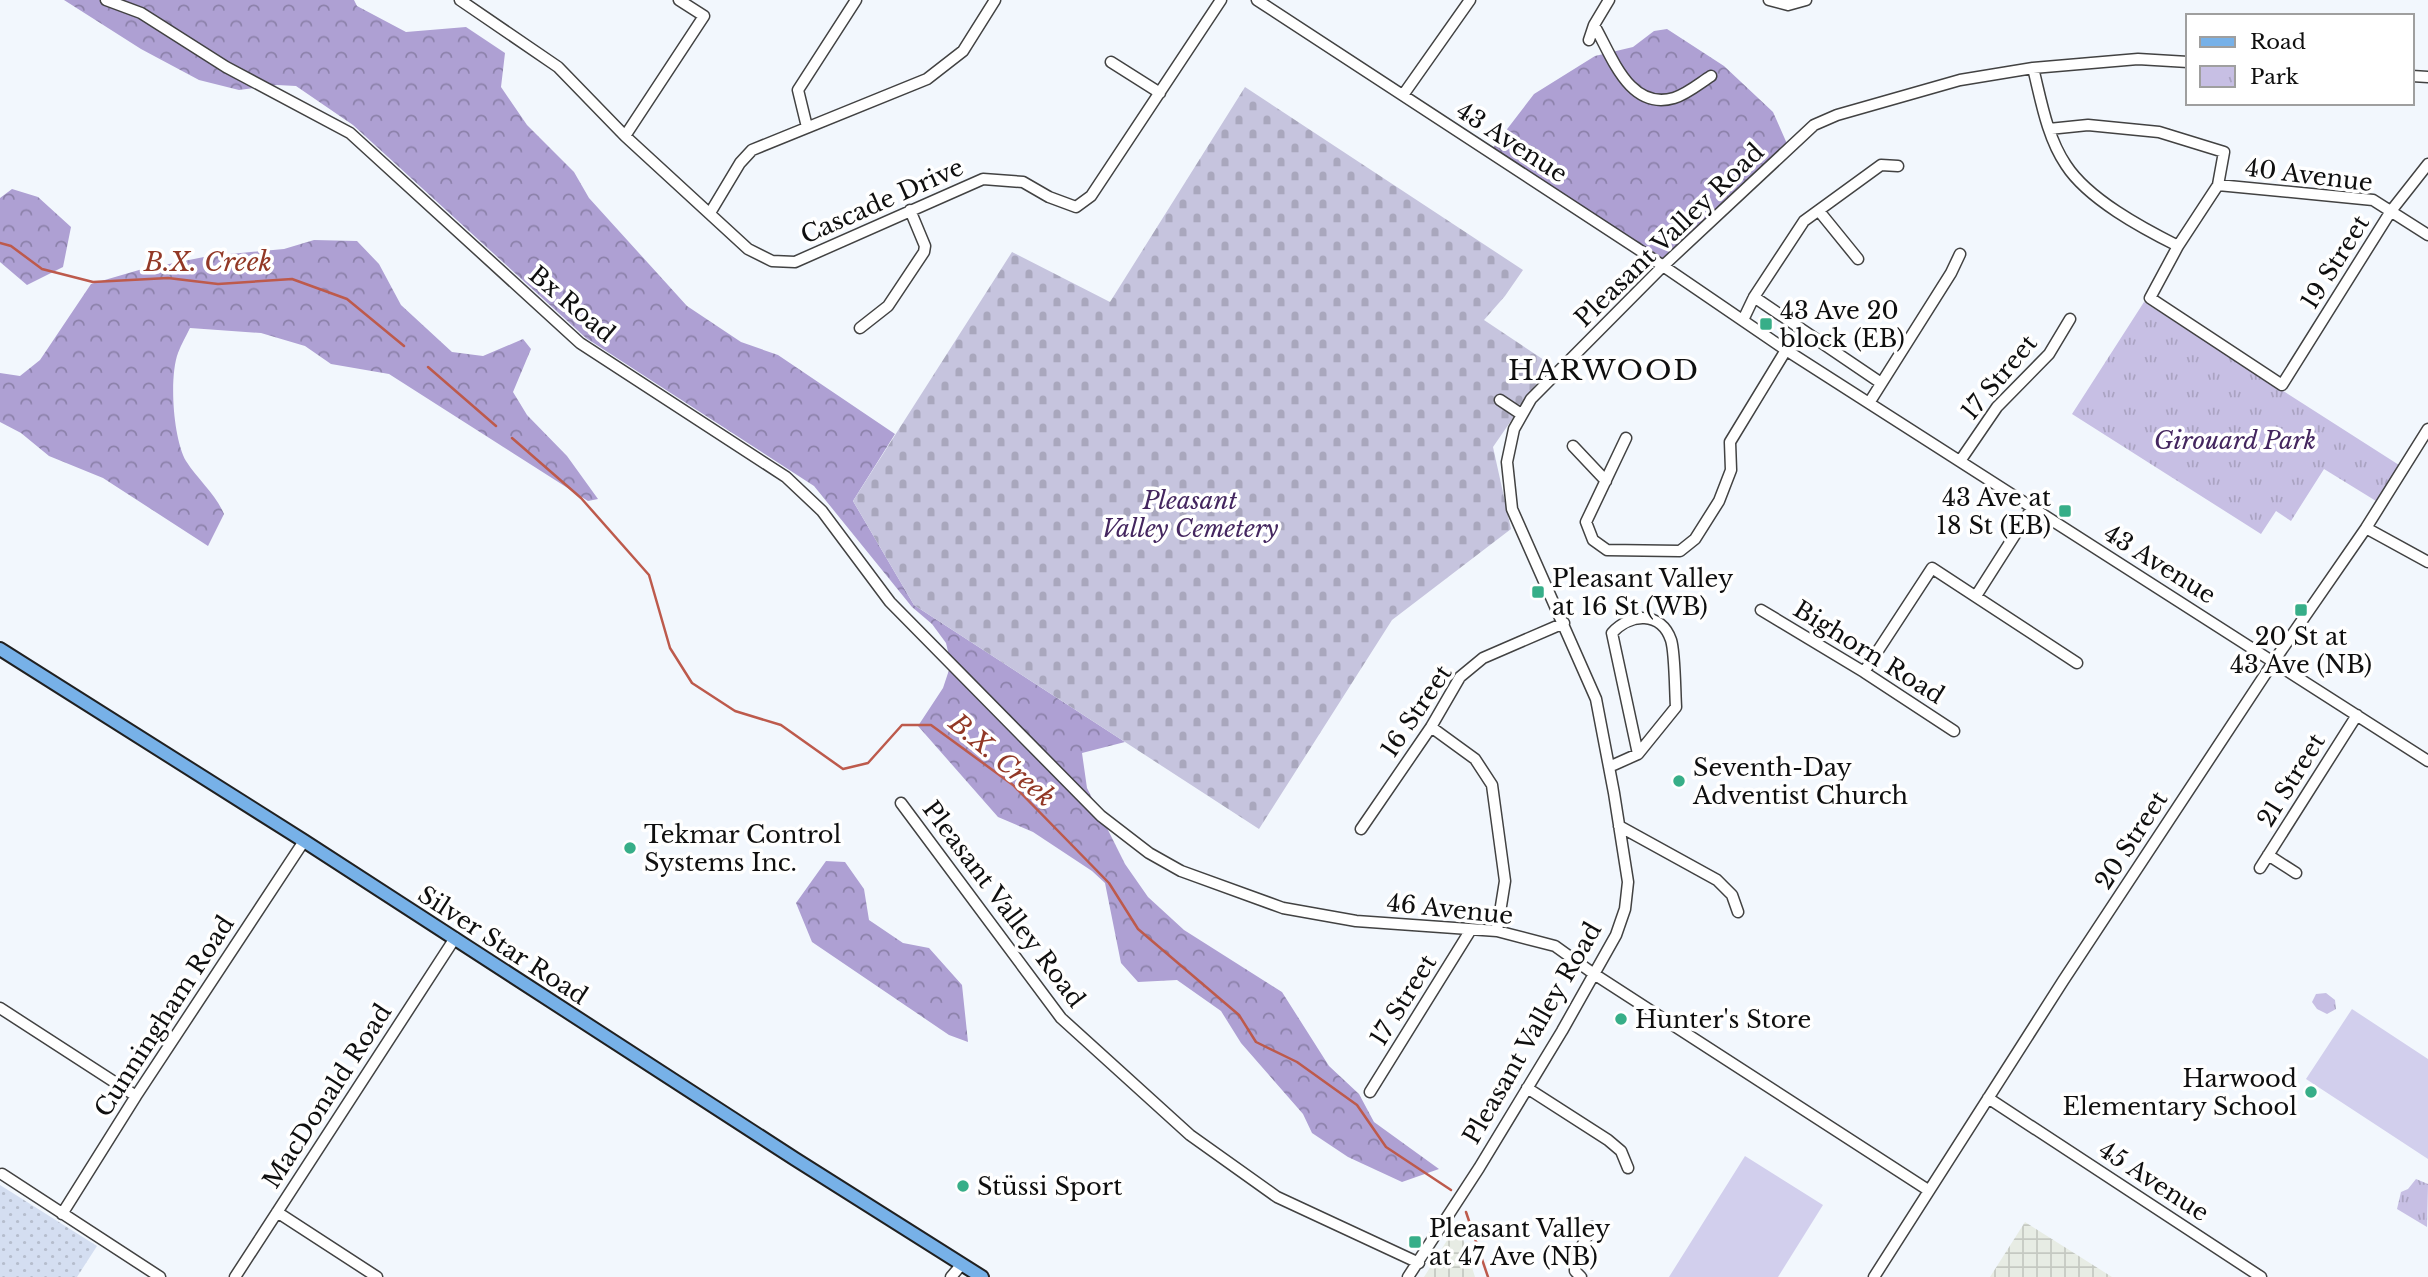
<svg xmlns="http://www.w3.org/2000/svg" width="2428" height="1277" viewBox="0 0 2428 1277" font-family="'Libre Baskerville',serif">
  <defs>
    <pattern id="industrial-grid" width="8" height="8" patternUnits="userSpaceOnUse" patternTransform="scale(1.75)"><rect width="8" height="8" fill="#e7ece4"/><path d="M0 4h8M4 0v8" fill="none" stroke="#c5c9c2"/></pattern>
    <pattern id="farmland-dots" width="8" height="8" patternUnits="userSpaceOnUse" patternTransform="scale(1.75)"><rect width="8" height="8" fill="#d4def1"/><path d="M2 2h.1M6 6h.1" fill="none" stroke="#b5bdcd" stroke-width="1.8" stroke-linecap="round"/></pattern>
    <pattern id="forest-crowns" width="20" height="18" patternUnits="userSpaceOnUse" patternTransform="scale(1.75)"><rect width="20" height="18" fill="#aea0d3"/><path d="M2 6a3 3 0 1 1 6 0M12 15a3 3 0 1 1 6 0" fill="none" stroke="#8c81aa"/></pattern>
    <pattern id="cemetery-stones" width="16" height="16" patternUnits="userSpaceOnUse" patternTransform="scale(1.75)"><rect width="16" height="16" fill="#c6c4de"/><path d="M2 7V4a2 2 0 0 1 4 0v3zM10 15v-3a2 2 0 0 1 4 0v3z" fill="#a9a7bd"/></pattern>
    <pattern id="park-tufts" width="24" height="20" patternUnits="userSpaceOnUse" patternTransform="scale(1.75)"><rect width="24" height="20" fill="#c7bfe4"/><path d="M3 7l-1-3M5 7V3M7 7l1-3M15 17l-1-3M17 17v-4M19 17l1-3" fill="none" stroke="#aaa3c2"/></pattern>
  </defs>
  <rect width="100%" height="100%" fill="#f2f7fd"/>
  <path fill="url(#industrial-grid)" d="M2025 1222 2112 1277H1990Z
    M1458 1223 1475 1277H1424Z"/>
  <path fill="url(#farmland-dots)" d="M0 1185 97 1246 77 1277H0Z"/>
  <path fill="url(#forest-crowns)" d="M64 0H354L357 6 406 32 466 27 505 53 501 87 527 125 574 172 589 198 687 306 741 342 778 355 895 434 853 501 914 605 1125 742 1082 753 1087 788 1125 864 1148 897 1184 930 1282 992 1329 1066 1359 1094 1374 1122 1439 1169 1402 1182 1348 1157 1312 1133 1303 1114 1241 1043 1221 1011 1177 980 1138 982 1121 963 1105 883 1092 871 1033 832 998 817 918 726 943 688 951 664 946 643 932 624 912 607 814 486 586 338 353 125 296 86 277 85 239 90 199 80 141 49Z
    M1667 29 1724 66 1773 112 1788 146 1671 265 1488 154 1534 94 1595 56 1633 47 1654 31Z
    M12 189 38 197 71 227 63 267 27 285 0 262V198Z
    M314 240 357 241 379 264 401 305 452 352 483 356 523 339 531 349 513 392 527 415 567 456 598 499 588 501 389 374 331 364 305 346 261 333 190 328C186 336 181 345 178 353 169 377 173 438 186 461 198 480 215 493 224 514L208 546 103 478 49 456 21 433 0 422V373L20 376 40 360 91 284 139 270 209 256 284 249Z
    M826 861 845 862 864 889 869 920 903 943 929 948 962 985 968 1042 949 1035 812 942 796 903Z"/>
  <path fill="url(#cemetery-stones)" d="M1245 87 1523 270 1505 296 1484 320 1550 364 1493 447 1511 529 1392 620 1259 829 914 605 853 501 1012 252 1110 302Z"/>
  <path fill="url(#park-tufts)" d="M2144 302 2399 465 2376 501 2324 469 2291 521 2276 511 2261 534 2072 414Z
    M2326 993 2335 1000 2336 1009 2327 1014 2317 1009 2312 1002 2316 994Z
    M2416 1179 2428 1184 2427 1227 2397 1209 2401 1192 2408 1189Z"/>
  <path fill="#d2cfed" d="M2352 1009 2428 1059V1159L2306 1079Z
    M1745 1156 1823 1205 1778 1277H1669Z"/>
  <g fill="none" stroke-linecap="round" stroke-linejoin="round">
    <path stroke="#bd5a4c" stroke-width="2.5" d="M0 243 11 246 42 269 93 282 168 278 218 284 292 279 347 299 404 346
      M428 367 496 426
      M512 438 581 498 649 575 670 648 692 683 735 711 781 725 843 769 868 763 902 725H931L1013 785 1109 883 1138 929 1239 1015 1256 1042 1297 1062 1357 1105 1386 1147 1451 1190
      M1466 1212 1488 1277"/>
    <defs>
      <path id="minor" d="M106 0 141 13 226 67 350 133 580 343 786 477 822 511 890 602 1101 816 1149 853 1181 871 1283 908 1356 921 1497 931 1555 946 1594 974 1928 1190
        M460 0 558 67 625 136 748 249 772 261 795 262 983 179 1023 182 1049 197 1076 207 1091 196 1221 0
        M1257 0 1644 253 1786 350 2428 761
        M1769 0 1788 5 1806 0
        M1594 25C1612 56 1629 111 1674 98 1687 94 1700 83 1711 76
        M1589 40 1594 25 1609 0
        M1111 62 1160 93
        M2033 68C2041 100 2047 137 2066 165 2088 199 2142 228 2178 246
        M2412 76 2428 77
        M1403 95 1470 0
        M807 127 798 90 856 0
        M2049 129 2088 125 2159 132 2224 152 2218 185 2178 246 2150 298 2282 385 2391 211 2428 164
        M625 136 704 16 679 0
        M2218 185 2373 200 2428 235
        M1819 211 1858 259
        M710 213 740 163 752 150 927 79 963 51 995 0
        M1754 297 1881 383
        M1743 320 1754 297 1804 221 1881 165 1898 166
        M860 328 888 306 924 252 925 246 910 210
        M1500 400 1521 414
        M1869 403 1951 273 1960 254
        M1626 438 1586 522 1593 540 1607 550 1680 551 1695 539 1719 501 1731 470 1730 442 1786 350
        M1573 446 1606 481
        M1960 461 1997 407 2049 354 2070 319
        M2366 528 2428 562
        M1976 596 2032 508
        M1761 610 1864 672 1954 731
        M1864 672 1932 568 2077 663
        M1431 727 1475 759 1492 785 1505 881 1497 931
        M1609 767 1638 754 1676 707C1675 692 1675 652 1671 640 1661 611 1630 613 1612 633L1638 754
        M901 803 1061 1018 1190 1135 1277 1197 1419 1263
        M1619 826 1717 880 1732 895 1738 912
        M1361 829 1431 727 1460 677 1483 658 1564 623
        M2268 855 2296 873
        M2260 868 2357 715
        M0 1008 136 1096
        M1527 1088 1608 1140 1621 1151 1628 1168
        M1370 1092 1470 931
        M1988 1098 2261 1277
        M2 1174 160 1277
        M277 1212 377 1277
        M62 1214 136 1096 304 841
        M235 1277 455 938
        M951 1277 962 1264
        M1408 1277 1479 1168 1562 1031 1616 935 1625 909 1628 882 1614 793 1596 699 1512 509 1507 462 1514 429 1531 399 1663 266 1814 125 1837 115 1960 80 2033 68 2138 59 2188 62
        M1581 1277 1575 1271V1259L1592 1227
        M1874 1277 2063 981 2274 661 2366 528 2428 429"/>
      <path id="major" d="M0 649 304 841 795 1159 982 1277"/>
    </defs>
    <use href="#minor" stroke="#424242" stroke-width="13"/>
    <use href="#major" stroke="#202020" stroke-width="16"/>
    <use href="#minor" stroke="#fff" stroke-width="10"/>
    <use href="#major" stroke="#77b1e8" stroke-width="12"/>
  </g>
  <g fill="#37ae88" stroke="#fff" stroke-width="2.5">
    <rect x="1759" y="317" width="14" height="14" rx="3.5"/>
    <rect x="2058" y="504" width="14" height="14" rx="3.5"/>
    <rect x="1531" y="585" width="14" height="14" rx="3.5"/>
    <rect x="2294" y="603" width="14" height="14" rx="3.5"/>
    <circle cx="1679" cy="781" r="7"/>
    <circle cx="630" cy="848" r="7"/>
    <circle cx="1621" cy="1019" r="7"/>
    <circle cx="2311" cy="1092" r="7"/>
    <circle cx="963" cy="1186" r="7"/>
    <rect x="1408" y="1235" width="14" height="14" rx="3.5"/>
  </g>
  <g text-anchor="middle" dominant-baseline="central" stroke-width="7" stroke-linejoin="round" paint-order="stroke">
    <g font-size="24" fill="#0f0f0f" stroke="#fff">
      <text transform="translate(1512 142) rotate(33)">43 Avenue</text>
      <text transform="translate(2309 175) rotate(7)">40 Avenue</text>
      <text transform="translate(882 201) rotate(-24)">Cascade Drive</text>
      <text transform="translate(1669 235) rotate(-44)">Pleasant Valley Road</text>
      <text transform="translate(2335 262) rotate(-58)">19 Street</text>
      <text transform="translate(572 304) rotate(40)">Bx Road</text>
      <text transform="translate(1999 377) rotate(-50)">17 Street</text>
      <text transform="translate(2160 564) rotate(32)">43 Avenue</text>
      <text transform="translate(1869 652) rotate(32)">Bighorn Road</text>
      <text transform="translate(1416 711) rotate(-56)">16 Street</text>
      <text transform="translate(2291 780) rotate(-58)">21 Street</text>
      <text transform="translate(2131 840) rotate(-57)">20 Street</text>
      <text transform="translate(1004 904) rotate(53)">Pleasant Valley Road</text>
      <text transform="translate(1450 909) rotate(6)">46 Avenue</text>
      <text transform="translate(503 945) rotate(33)">Silver Star Road</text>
      <text transform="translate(1403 1000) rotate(-58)">17 Street</text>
      <text transform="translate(164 1016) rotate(-57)">Cunningham Road</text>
      <text transform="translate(1532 1033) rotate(-60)">Pleasant Valley Road</text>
      <text transform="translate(327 1096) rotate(-57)">MacDonald Road</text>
      <text transform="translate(2154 1181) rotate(33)">45 Avenue</text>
    </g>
    <g font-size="24" fill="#0f0f0f" stroke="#fff" text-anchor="start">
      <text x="1780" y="310">43 Ave 20<tspan x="1780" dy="28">block (EB)</tspan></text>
      <text x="2051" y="497" text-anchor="end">43 Ave at<tspan x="2051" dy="28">18 St (EB)</tspan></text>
      <text x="1552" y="578">Pleasant Valley<tspan x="1552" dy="28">at 16 St (WB)</tspan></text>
      <text x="2301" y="636" text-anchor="middle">20 St at<tspan x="2301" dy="28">43 Ave (NB)</tspan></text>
      <text x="1693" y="767">Seventh-Day<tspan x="1693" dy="28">Adventist Church</tspan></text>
      <text x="644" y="834">Tekmar Control<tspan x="644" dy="28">Systems Inc.</tspan></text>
      <text x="1635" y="1019">Hunter's Store</text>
      <text x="2297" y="1078" text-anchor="end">Harwood<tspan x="2297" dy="28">Elementary School</tspan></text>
      <text x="977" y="1186">Stüssi Sport</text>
      <text x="1429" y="1228">Pleasant Valley<tspan x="1429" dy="28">at 47 Ave (NB)</tspan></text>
    </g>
    <g font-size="24" font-style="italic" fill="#44265f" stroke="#fff">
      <text x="2235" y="440">Girouard Park</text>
      <text x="1190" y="500">Pleasant<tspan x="1190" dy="28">Valley Cemetery</tspan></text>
    </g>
    <g font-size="26" font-style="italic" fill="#923826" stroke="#fff">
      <text x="208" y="262">B.X. Creek</text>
      <text transform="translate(1002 760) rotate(40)">B.X. Creek</text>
    </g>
    <g font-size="28" letter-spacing="2" fill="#0f0f0f" stroke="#fff">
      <text x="1604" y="370">HARWOOD</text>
    </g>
  </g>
  <rect x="2186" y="14" width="228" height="91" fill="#ffffff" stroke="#9f9f9f" stroke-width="2"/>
  <rect x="2200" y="37" width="35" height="10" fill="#77b1e8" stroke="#9f9f9f" stroke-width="2"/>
  <text x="2250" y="49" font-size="21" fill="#0f0f0f">Road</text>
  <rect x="2200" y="66" width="35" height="21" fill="url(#park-tufts)" stroke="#9f9f9f" stroke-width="2"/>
  <text x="2250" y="84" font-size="21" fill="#0f0f0f">Park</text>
</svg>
